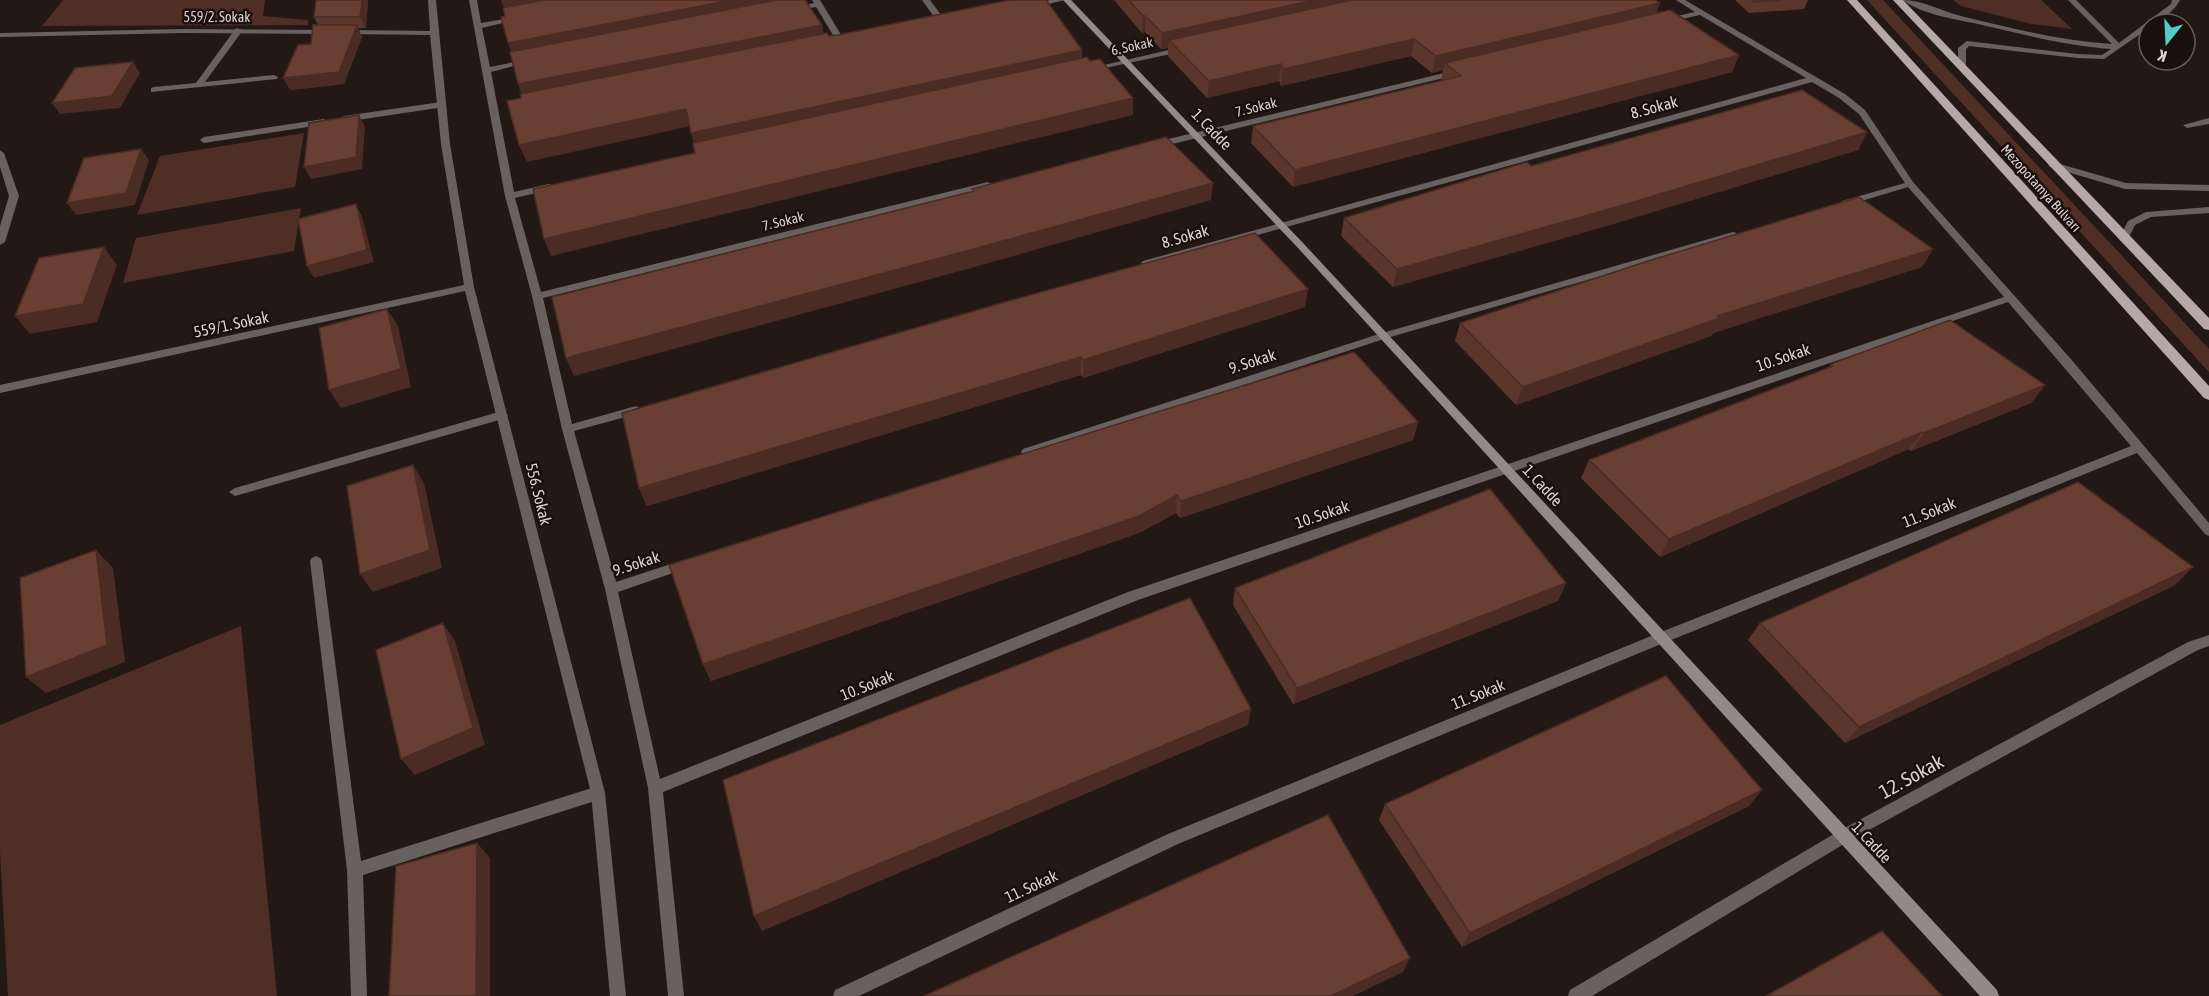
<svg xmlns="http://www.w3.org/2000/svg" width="2209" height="996" viewBox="0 0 2209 996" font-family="'Asap Condensed',sans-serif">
  <rect width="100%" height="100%" fill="#241815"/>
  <path fill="#4f2e25" d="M63 0H265L263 16 308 20V25L42 26Z
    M1867 0H1883L2209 349V372Z
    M1953 0H2041L2072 29 2031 24 1961 6Z
    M304 133 295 187 137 215 160 156Z
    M301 208 294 251 123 283 136 238Z
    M241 626 277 996H8L0 850V725Z"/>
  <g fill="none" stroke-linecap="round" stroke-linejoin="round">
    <path fill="#68615f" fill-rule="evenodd" d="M469 0H477L481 23 516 17 520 19 482 28 490 67 529 59 533 61 491 72 514 192 549 184 554 187 552 189 515 198 541 292 988 182 993 185 991 187 543 298 572 424 636 406 642 410 640 413 574 431 616 582 686 559 690 561 692 564 690 567 618 592 660 779 1128 592 2004 297 1908 187 1848 205H1842V201L1905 183 1859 114 1839 98 1812 82 1149 265H1143L1141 263 1143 261 1806 78 1700 15 1664 23V19L1695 12 1676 0H1685L1845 94 1865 110 1913 182 2070 358 2209 523V536L2205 534 2137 453 1666 642 1178 844 859 996H833L835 990 1168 834 1656 634 2131 446 2008 302 1138 600 663 792 684 996H668L648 788 605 589 562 429 532 296 505 196Z
      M812 0H820L846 43 845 45H839L816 7 793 11 789 9 814 3Z
      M922 0H930L947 23 946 25H940Z
      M1050 0H1065L1032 8 1028 6Z
      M1903 0C1922 0 1942 11 1961 16 2010 28 2061 41 2112 44L2068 0H2076L2119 43 2171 4 2172 0H2180C2176 9 2159 24 2149 24V28L2104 59 2077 58 1969 46 1966 49V68L1962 70 1958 68V48L1967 41 2077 54 2102 55 2111 49C2066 46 2022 34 1978 24 1955 19 1923 15 1903 0Z
      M236 28 243 30 205 82 274 75 278 77 277 79 151 92V88L154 87 196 83Z
      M1182 47 1186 49 1185 51 1091 71 1087 69Z
      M1457 70 1461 72 1460 74 1156 148 1152 145 1156 142Z
      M441 102 445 105 444 107 344 122 340 119 344 116Z
      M2209 118V124L2187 128 2183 125Z
      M324 119 328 122 327 124 204 143 200 140 204 137Z
      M2053 162 2126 183 2209 185V191L2125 189 2050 167 2048 165Z
      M2209 207V213L2151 217 2135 225 2127 241H2121L2119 239 2128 221 2146 212Z
      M1733 232 1736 233V237L1387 338 1031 455H1023L1021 452 1023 449 1379 334Z
      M502 411 508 415 506 418 235 496 229 492 235 488Z
      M316 556 320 558 322 561 361 861 598 786 603 788 605 793 603 798 598 800 363 875 367 996H351L347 870 310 561 312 558Z
      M2209 635V646L2198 650 1849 841 1592 996H1568L1570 990 1839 831 2188 642Z"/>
    <path fill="#68615f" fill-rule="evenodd" d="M428 0H436L450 144 474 287 605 793 626 996H610L591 793 465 291 0 393V385L464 285 441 144 430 35 345 34 341 32 345 30 430 31Z
      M182 29 328 30 332 32 328 34 182 33 0 37V33Z
      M0 150 4 153 19 196 5 242 0 245V226L9 196 0 167Z"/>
    <path fill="#938986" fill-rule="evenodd" d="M1063 0H1071L1304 244 1997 990 1999 996H1980L1298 248Z"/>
    <path fill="#b6a8a4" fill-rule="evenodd" d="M1847 0H1857L2209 386V400L2204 398Z
      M1893 0H1903L2209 318V330L2204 329Z"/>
  </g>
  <path fill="#5a362d" d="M316 0H368L366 28H358L362 37 344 84 290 90 318 25 314 17Z
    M1114 0H1655L1657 13 1739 55 1732 72 1293 187 1251 143 1253 126 1441 81 1443 70 1432 73 1411 56 1281 86 1279 81 1207 98 1168 56V48L1161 49 1145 32 1142 33Z
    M1735 0H1808L1804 9 1749 13Z
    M1867 132 1858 150 1613 224 1393 287 1341 236 1344 218 1531 166Z
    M1933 249 1922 267 1713 333 1711 336 1516 405 1455 341 1460 323Z
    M1305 307 1083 378 1081 375 647 506 639 488 622 413Z
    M1831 364 2045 385 2031 403 1911 451 1909 449 1660 557 1581 478 1589 460 1829 367Z
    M1418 422 1413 440 1180 518 1176 513 1139 533 711 681 703 664 669 565Z
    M1566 583 1558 601 1293 704 1233 605 1235 588Z
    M2175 585 1845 743 1748 640 1760 623Z
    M1385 804 1749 806 1462 947 1379 820Z"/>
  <path fill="#4a2c24" d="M362 0H368L366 28 360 17Z
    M501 0H591L507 16Z
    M731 0H799L515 60 508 43Z
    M1315 0H1388L1169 40 1168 48 1161 49 1162 33Z
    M1660 3 1654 20 1445 63 1443 70 1432 73 1436 56Z
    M1143 16H1145V32L1142 33Z
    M357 25 362 37 344 84 290 90 283 78Z
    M822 25 825 42 524 101 518 84Z
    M1414 39 1411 56 1281 86 1283 69Z
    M1082 50V67L696 150 691 133Z
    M1739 55 1732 72 1293 187 1295 170Z
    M133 62 140 73 120 108 60 114 52 103Z
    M1281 64 1279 81 1207 98 1209 81Z
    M1133 98V115L551 256 544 239Z
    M686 109 691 126 527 162 519 145Z
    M359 115 365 127 362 169 311 179 304 167Z
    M1867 132 1858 150 1613 224 1393 287 1397 269Z
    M141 149 149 160 135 205 76 215 67 203Z
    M1213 183 1211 200 971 268 574 376 566 358Z
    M356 204 362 217 374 262 314 278 307 266Z
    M104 247 117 265 97 322 30 334 15 316Z
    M1933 249 1922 267 1713 333 1711 336 1516 405 1523 387 1717 316Z
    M1308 289 1305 307 1083 378V360Z
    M387 309 398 326 411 387 341 408 329 390Z
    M1081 357V375L647 506 639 488Z
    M2045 385 2031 403 1911 451 1924 433Z
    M1418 422 1413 440 1180 518 1181 501Z
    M1922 432 1909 449 1660 557 1669 539Z
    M413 465 424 483 442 568 373 592 360 574Z
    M1177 495 1176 513 1139 533 711 681 703 664Z
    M96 550 113 568 125 662 46 693 26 677Z
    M2193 567 2175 585 1845 743 1859 727Z
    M1566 583 1558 601 1293 704 1297 688Z
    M443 623 455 641 485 745 415 775 401 759Z
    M1251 709 1248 725 762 931 754 916Z
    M1762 790 1749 806 1462 947 1470 933Z
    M477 843 490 858V996H476Z
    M1410 958 1403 972 1353 996H1331Z"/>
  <path fill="#693f34" stroke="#4a2c24" stroke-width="1.5" d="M316 0H362L360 17H314Z
    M544 0H731L508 43 501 17 505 16 503 8Z
    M777 0H805L822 25 518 84 510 52Z
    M1010 0H1046L1082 50 691 133 686 109 519 145 507 101 521 98 520 94 827 33 829 36 838 35Z
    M1129 0H1315L1162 33 1145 16H1143Z
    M1352 0H1655L1660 3 1436 56 1414 39 1283 69 1281 64 1209 81 1169 40Z
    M1752 0H1782L1754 2Z
    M1670 10 1739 55 1295 170 1253 126 1461 76 1445 63Z
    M313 25H357L339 72 283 78 298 45 311 44Z
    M1087 57 1090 61 1100 59 1133 98 544 239 533 189 695 153 693 143Z
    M133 62 112 96 52 103 75 68Z
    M1802 90 1867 132 1620 206 1397 269 1344 218 1527 162 1531 166Z
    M359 115 356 157 304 167 309 123Z
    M1166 137 1213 183 970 250 566 358 552 297 974 191 972 189Z
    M141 149 126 193 67 203 84 158Z
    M1859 197 1933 249 1717 316 1720 318 1523 387 1460 323 1648 261Z
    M356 204 367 250 307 266 298 219Z
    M1255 233 1308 289 1083 360 1081 357 639 488 622 413 1005 302Z
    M104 247 83 304 15 316 39 258Z
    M387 309 401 369 329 390 319 328Z
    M1950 320 2045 385 1924 433 1922 432 1669 539 1589 460 1833 366 1831 364Z
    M1354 352 1418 422 1181 501 1177 495 1139 516 703 664 669 565 1121 423Z
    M413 465 430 550 360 574 347 486Z
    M2078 482 2193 567 1859 727 1760 623Z
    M1490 489 1566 583 1297 688 1235 588Z
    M96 550 107 645 26 677 20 578Z
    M1190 598 1251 709 754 916 723 780Z
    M443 623 473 728 401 759 376 650Z
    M1666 676 1762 790 1470 933 1385 804Z
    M1328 815 1410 958 1331 996H924Z
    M477 843 476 996H389L396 866Z
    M1882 931 1942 996H1766Z"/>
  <g text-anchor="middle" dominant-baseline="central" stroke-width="5" stroke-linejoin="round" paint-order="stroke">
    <g font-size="14" fill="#dbd3d0" stroke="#1a0f0c">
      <text x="217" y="17">559/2. Sokak</text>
      <text transform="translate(1132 46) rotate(-12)">6. Sokak</text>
      <text transform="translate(1256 107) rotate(-14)">7. Sokak</text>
      <text transform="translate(2041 188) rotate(48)">Mezopotamya Bulvarı</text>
      <text transform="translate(783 221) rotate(-14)">7. Sokak</text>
    </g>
    <g font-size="16" fill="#dbd3d0" stroke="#1a0f0c">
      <text transform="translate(1654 107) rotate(-15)">8. Sokak</text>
      <text transform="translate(1212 129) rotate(46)">1. Cadde</text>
      <text transform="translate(1185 236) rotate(-16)">8. Sokak</text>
      <text transform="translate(231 324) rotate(-12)">559/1. Sokak</text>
      <text transform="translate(1783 357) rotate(-19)">10. Sokak</text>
      <text transform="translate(1252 361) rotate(-18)">9. Sokak</text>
      <text transform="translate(1543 485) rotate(47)">1. Cadde</text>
      <text transform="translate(539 494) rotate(76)">556. Sokak</text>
      <text transform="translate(1929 512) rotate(-22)">11. Sokak</text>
      <text transform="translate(1322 514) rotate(-19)">10. Sokak</text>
      <text transform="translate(636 563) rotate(-18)">9. Sokak</text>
      <text transform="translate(867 685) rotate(-22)">10. Sokak</text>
      <text transform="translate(1478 694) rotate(-22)">11. Sokak</text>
      <text transform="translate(1872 842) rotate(47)">1. Cadde</text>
      <text transform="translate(1031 886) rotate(-25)">11. Sokak</text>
    </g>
    <g font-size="20" fill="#dbd3d0" stroke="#1a0f0c">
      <text transform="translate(1911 776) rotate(-29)">12. Sokak</text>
    </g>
  </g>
  <g transform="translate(2167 42) rotate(198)"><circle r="28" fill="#1a0f0c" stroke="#675d5a" stroke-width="1.5"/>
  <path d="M0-4.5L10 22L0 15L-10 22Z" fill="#52cdcd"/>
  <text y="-9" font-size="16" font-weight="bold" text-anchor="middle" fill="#dbd3d0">K</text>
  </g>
</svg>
